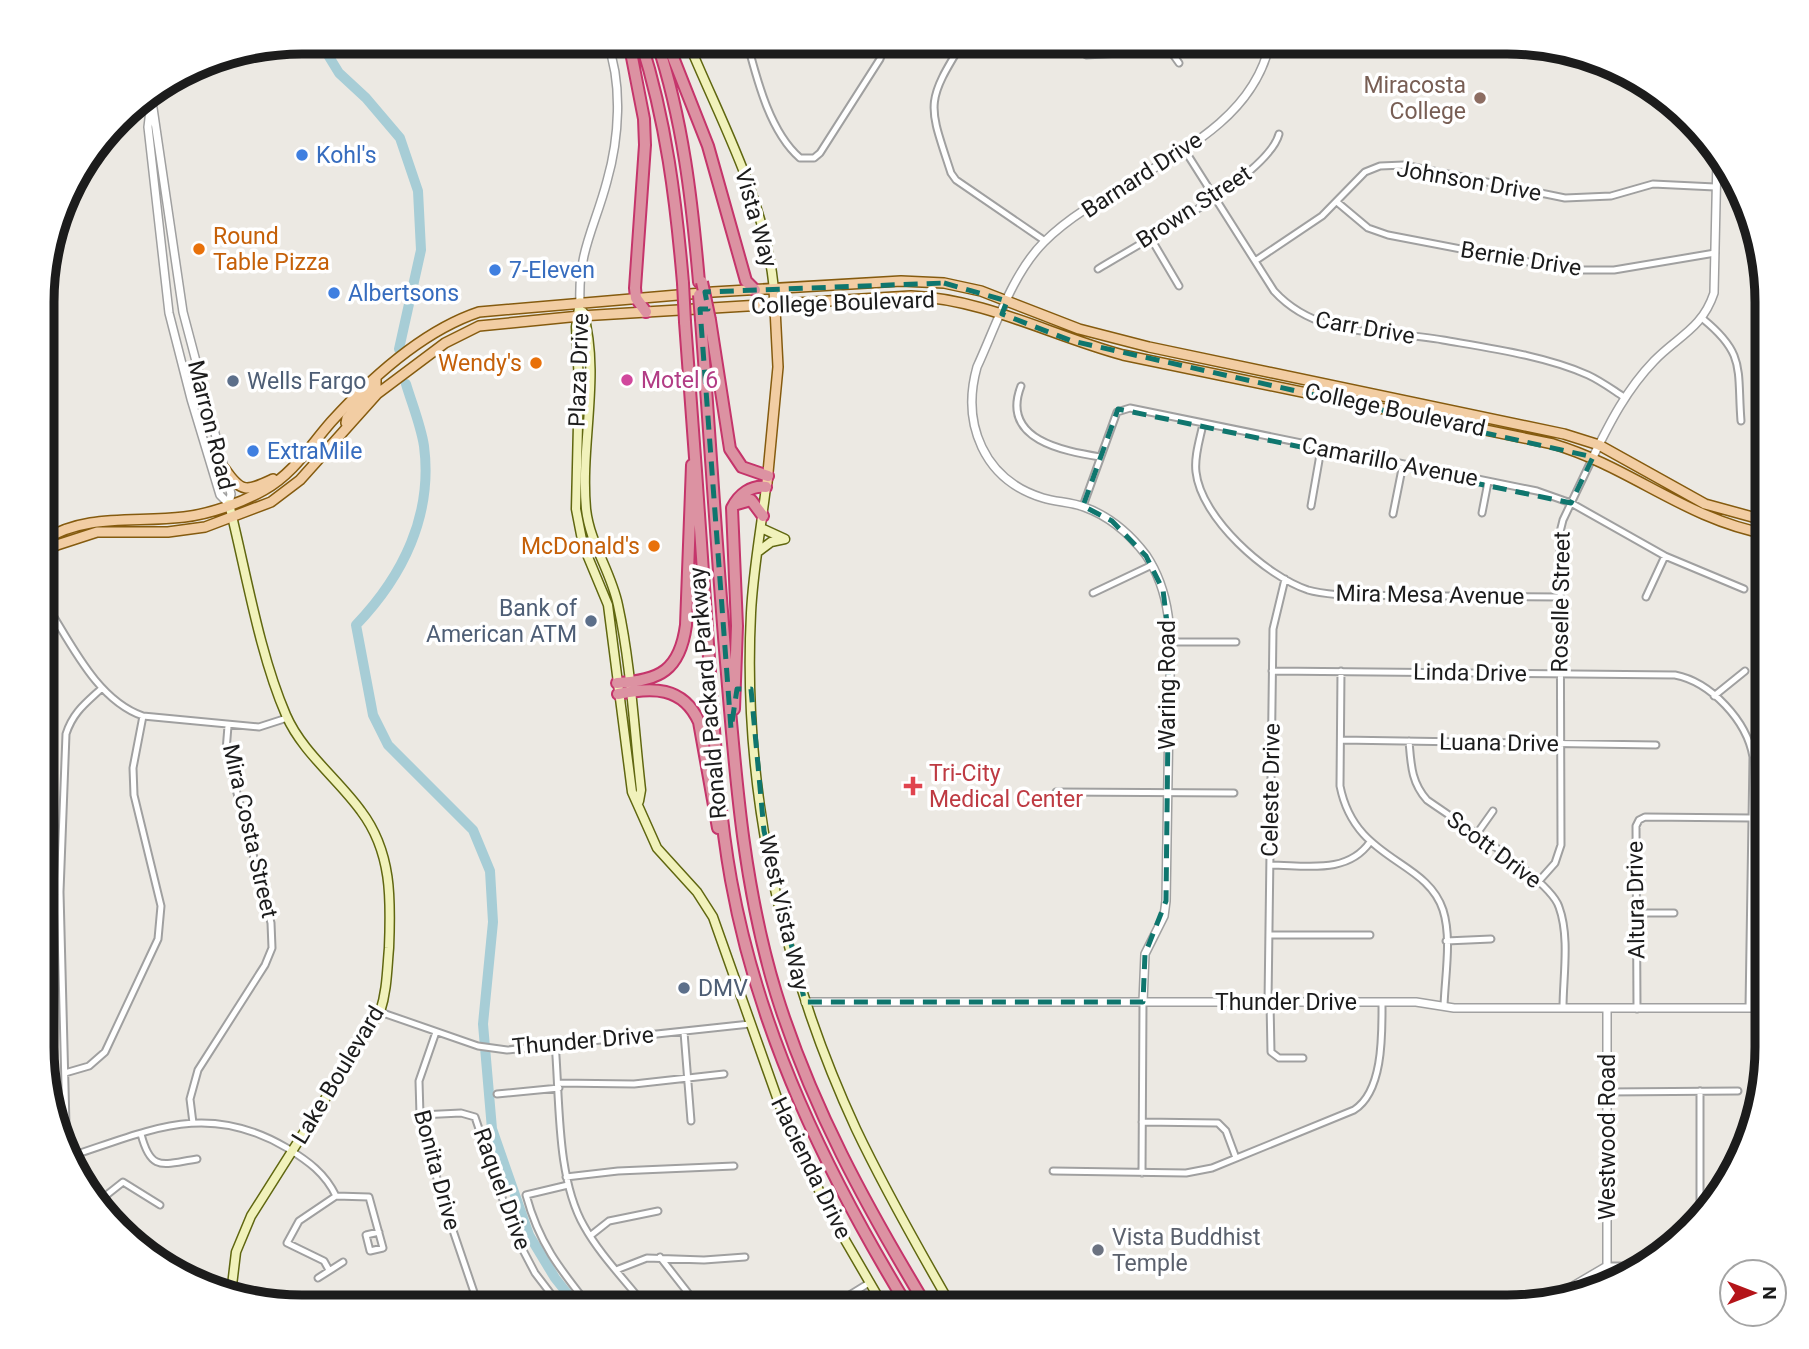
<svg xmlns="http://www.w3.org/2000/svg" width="1809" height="1349" viewBox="0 0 1809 1349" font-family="Roboto,sans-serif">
  <rect width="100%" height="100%" fill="#ece9e3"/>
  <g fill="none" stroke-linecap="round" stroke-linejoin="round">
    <path stroke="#a7cdd6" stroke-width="10" d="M320 42 339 73 366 98 400 138 418 191 421 250 399 349
      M406 384C412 404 421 426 424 446 433 515 403 576 356 625L373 715 388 745 473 830 490 871 493 922 483 1024 492 1129 529 1235 555 1278 578 1307"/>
    <defs>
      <path id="minor" d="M413 42C434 57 472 53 494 42
        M747 42C757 80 770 132 800 158H814L820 153 880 59 886 42
        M963 42C924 104 929 105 951 173L956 180 1045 241
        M1164 42 1179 63
        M1086 55 1138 52 1157 42
        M1184 149 1274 291C1319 340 1382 329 1443 340 1489 348 1546 356 1588 375 1601 381 1613 390 1624 397
        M1337 202 1368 228 1388 235 1570 270H1614L1715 253
        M1150 237 1179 286
        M1255 261 1322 216 1365 172 1380 166 1404 165 1565 198 1611 196 1653 184 1715 187
        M1098 269C1138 244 1268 176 1279 134
        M1703 319C1746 354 1737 369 1741 421
        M1021 386C1000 440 1064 451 1100 457
        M1203 424C1200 439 1194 456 1196 472 1201 518 1266 576 1308 590 1318 593 1330 594 1340 595L1560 597
        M1083 506 1117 412 1130 408 1537 491 1571 503 1665 556 1744 589
        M1311 506 1321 449
        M1482 513 1488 482
        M1393 514 1403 464
        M1093 593 1152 565
        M1646 597 1665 556
        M44 601C70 641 96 700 143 716L259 727 287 718
        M44 621 53 615
        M1169 642H1236
        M1272 671 1675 675C1711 682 1747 721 1753 757L1749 1008
        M1341 671 1340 786C1355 862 1426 858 1443 910 1452 938 1445 976 1444 1006
        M1714 696 1745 671
        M1341 740 1656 745
        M1409 741C1411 764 1411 782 1427 800 1455 820 1550 879 1559 907 1570 937 1563 977 1563 1008
        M1056 792 1234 793
        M1476 835 1493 811
        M1270 865C1305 865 1347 875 1370 842
        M1539 881 1555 863 1561 845 1560 532 1563 520 1593 457
        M43 891 60 892
        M1637 913H1674
        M1269 935H1370
        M1446 941 1491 939
        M1268 1002 1273 629 1285 579
        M1270 1002 1271 1052 1279 1058H1303
        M1637 1009 1636 826 1639 820 1645 817 1751 818
        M380 1012 478 1046 507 1050 750 1024
        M436 1032 419 1081 420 1115 443 1201 479 1307
        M684 1032 691 1121
        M555 1043C560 1099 556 1177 584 1226 600 1255 626 1281 646 1307
        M65 1073 89 1066 105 1052 158 939 161 906 134 795 133 768 143 716
        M558 1083 634 1084 724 1074
        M1607 1092 1738 1091
        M497 1094 559 1088
        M420 1115 461 1113 475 1117 514 1233 535 1273 561 1307
        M1142 1122 1218 1123 1226 1131 1236 1158
        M193 1123 190 1099 198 1070 265 965 272 948 271 923 226 751 228 726
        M141 1134C151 1173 163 1164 197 1159
        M68 1157C149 1131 206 1100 287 1148 308 1161 325 1173 336 1196
        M1053 1171 1186 1173 1212 1168 1354 1110C1384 1091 1382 1032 1382 1002
        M1142 1173 1143 1002
        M566 1177 618 1171 734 1166
        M81 1178 66 1125 60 892 66 734C73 712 86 703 102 688
        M568 1185 526 1195C539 1243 559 1268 590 1307
        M336 1196 369 1197 383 1248 370 1251 366 1235 379 1232
        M99 1201 123 1182 160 1205
        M1700 1220V1091
        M590 1236 609 1221 658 1211
        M660 1257 699 1307
        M1607 1266H1640
        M329 1270 324 1261 287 1243 299 1221 336 1196
        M616 1270 647 1258 704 1260 745 1257
        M318 1278 343 1262
        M830 1307 869 1283"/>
      <path id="tertiary" d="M152 94 148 127 169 313 191 399 220 495 229 504
        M153 108 183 312 231 494 229 504
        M580 302C578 251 595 227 607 181 619 139 623 84 607 42
        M1593 457C1610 422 1627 389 1654 361 1678 336 1702 329 1714 293L1717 158
        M805 1002H1416L1454 1008H1766
        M1143 1002 1145 954 1164 916 1166 901C1167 839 1168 777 1169 715 1169 682 1173 647 1168 615 1165 594 1158 573 1146 555 1130 534 1109 516 1084 507 1071 502 1056 502 1043 498 984 480 961 424 977 367 996 326 1012 274 1044 242 1110 175 1249 147 1270 42
        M1556 1296 1607 1266V1009"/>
      <path id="secondary" d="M688 42C722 124 765 200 774 289
        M580 302 576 327 579 382 576 509 583 545 608 605 632 792 657 848 697 892 713 917 786 1123 834 1221 884 1307
        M583 312C601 375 580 444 586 509 590 544 611 571 618 605 631 665 634 729 641 790L639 801
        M766 487C761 529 753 571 751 613 742 790 782 969 856 1129 885 1190 918 1248 952 1307
        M229 504C246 571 259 653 286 715 302 752 338 779 361 811 392 852 391 899 389 948 387 970 387 991 380 1012L251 1216 236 1252 231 1294
        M759 551 771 542 785 539 761 528"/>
      <path id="primary" d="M346 423 347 418 376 387V378
        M225 469C242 494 247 491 273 479
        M767 483 778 367 774 289
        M44 540C86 513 136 523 184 517 210 514 241 503 264 490 293 474 310 446 331 422 371 378 422 331 479 312L713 292 901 281 944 283 981 291 1079 329 1149 347 1564 434 1599 445 1705 504 1767 521
        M44 553 57 545 97 532H168L205 527 271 502 300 480 377 394 445 343 479 326 580 316 911 296C985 299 1052 336 1123 355L1553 444C1631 467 1685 519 1767 534"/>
      <path id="motorway" d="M629 42 644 119 645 145 635 288 636 298 646 312
        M641 42C666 120 676 201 683 283
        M657 42C683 120 692 201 699 282
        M667 42 708 146 746 281 755 290
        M701 320C710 438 717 556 727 674 736 783 744 888 776 993 811 1106 866 1206 927 1307
        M710 320 730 449 742 467 768 476
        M685 322C693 429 701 537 708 644 714 723 717 802 731 880 759 1035 827 1174 908 1307
        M737 504 751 500 763 516
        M617 683C660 681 680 670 686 625L692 465
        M618 694C652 687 683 686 699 722L718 828
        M734 709 737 626 732 508C739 494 751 485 766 487"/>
    </defs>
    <use href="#minor" stroke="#a0a0a0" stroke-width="9"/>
    <use href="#tertiary" stroke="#a0a0a0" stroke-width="10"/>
    <use href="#secondary" stroke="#606710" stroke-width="11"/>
    <use href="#primary" stroke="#855b0f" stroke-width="12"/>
    <use href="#motorway" stroke="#c5356b" stroke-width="14"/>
    <use href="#minor" stroke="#fff" stroke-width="5"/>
    <use href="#tertiary" stroke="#fff" stroke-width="7"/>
    <use href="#secondary" stroke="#f1f2bb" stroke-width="8"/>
    <use href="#primary" stroke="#f2cda3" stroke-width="9"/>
    <use href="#motorway" stroke="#dc92a2" stroke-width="10"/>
    <defs>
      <path id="motorway-bridge" d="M702 282 710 320
        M683 283 685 322
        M699 295 701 320"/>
    </defs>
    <use href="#motorway-bridge" stroke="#c5356b" stroke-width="14" stroke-linecap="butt"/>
    <use href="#motorway-bridge" stroke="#dc92a2" stroke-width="10"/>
  </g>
  <path fill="none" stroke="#0f766e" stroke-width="5" stroke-dasharray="14 9" stroke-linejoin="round" d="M944 283 1007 301 1002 314 1072 341 1593 457 1571 503 1118 409 1083 506 1112 521 1146 556 1163 590 1169 639 1166 901 1145 954 1143 1002H805L764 831 751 689H737L731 729 700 309H708L705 292Z"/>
  <circle fill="#8d6e63" stroke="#fff" stroke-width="2.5" cx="1480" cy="98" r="7"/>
  <g fill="#3f7fe0" stroke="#fff" stroke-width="2.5">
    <circle cx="302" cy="155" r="7"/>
    <circle cx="495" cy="270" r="7"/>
    <circle cx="334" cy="293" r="7"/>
    <circle cx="253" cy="451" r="7"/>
  </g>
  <g fill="#e8710a" stroke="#fff" stroke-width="2.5">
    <circle cx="199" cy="249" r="7"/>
    <circle cx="536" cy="363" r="7"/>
    <circle cx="654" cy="546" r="7"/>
  </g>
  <circle fill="#d1479c" stroke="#fff" stroke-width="2.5" cx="627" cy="380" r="7"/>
  <g fill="#5c6f8a" stroke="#fff" stroke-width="2.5">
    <circle cx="233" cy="381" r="7"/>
    <circle cx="591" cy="621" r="7"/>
    <circle cx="684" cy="988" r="7"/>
  </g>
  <path fill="#e0444e" stroke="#fff" stroke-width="2.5" d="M909.5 775.5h7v7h7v7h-7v7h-7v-7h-7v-7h7z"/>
  <circle fill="#6b7280" stroke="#fff" stroke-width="2.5" cx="1098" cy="1250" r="7"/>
  <g text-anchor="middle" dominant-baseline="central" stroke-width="7" stroke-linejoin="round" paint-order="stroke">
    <g font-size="23" fill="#785e54" stroke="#fff" text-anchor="end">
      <text x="1466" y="85">Miracosta<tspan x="1466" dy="26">College</tspan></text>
    </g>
    <g font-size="23" fill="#366cbe" stroke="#fff" text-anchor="start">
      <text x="316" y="155">Kohl's</text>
      <text x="509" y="270">7-Eleven</text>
      <text x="348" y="293">Albertsons</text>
      <text x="267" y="451">ExtraMile</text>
    </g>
    <g font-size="23" fill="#1c1c1c" stroke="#fff">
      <text transform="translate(1142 175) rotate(-33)">Barnard Drive</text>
      <text transform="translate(1469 181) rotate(10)">Johnson Drive</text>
      <text transform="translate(1194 207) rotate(-33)">Brown Street</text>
      <text transform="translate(756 218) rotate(74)">Vista Way</text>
      <text transform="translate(1521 259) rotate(9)">Bernie Drive</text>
      <text transform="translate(843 303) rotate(-2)">College Boulevard</text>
      <text transform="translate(1365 328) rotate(10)">Carr Drive</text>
      <text transform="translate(579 370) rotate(-88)">Plaza Drive</text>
      <text transform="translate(1395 410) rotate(12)">College Boulevard</text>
      <text transform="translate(211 425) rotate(76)">Marron Road</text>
      <text transform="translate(1390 462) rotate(11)">Camarillo Avenue</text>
      <text transform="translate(1430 595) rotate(1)">Mira Mesa Avenue</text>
      <text transform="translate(1561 602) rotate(-89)">Roselle Street</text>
      <text transform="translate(1470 673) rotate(1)">Linda Drive</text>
      <text transform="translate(1167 685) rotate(-90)">Waring Road</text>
      <text transform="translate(708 693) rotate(-95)">Ronald Packard Parkway</text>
      <text transform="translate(1499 743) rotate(1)">Luana Drive</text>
      <text transform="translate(1271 790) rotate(-89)">Celeste Drive</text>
      <text transform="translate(250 831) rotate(77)">Mira Costa Street</text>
      <text transform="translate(1494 850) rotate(37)">Scott Drive</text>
      <text transform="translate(1636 900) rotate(-91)">Altura Drive</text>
      <text transform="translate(784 913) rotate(77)">West Vista Way</text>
      <text x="1286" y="1002">Thunder Drive</text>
      <text transform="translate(583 1041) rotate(-5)">Thunder Drive</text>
      <text transform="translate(338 1075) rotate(-59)">Lake Boulevard</text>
      <text transform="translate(1607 1137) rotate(-90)">Westwood Road</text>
      <text transform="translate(811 1168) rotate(64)">Hacienda Drive</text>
      <text transform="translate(437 1170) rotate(75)">Bonita Drive</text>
      <text transform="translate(502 1189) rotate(70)">Raquel Drive</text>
    </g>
    <g font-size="23" fill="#c56008" stroke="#fff" text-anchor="end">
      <text x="213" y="236" text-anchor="start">Round<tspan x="213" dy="26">Table Pizza</tspan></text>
      <text x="522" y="363">Wendy's</text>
      <text x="640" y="546">McDonald's</text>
    </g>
    <g font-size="23" fill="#b23c85" stroke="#fff" text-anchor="start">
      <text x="641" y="380">Motel 6</text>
    </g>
    <g font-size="23" fill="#4e5e75" stroke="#fff" text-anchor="start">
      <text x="247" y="381">Wells Fargo</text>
      <text x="577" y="608" text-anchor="end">Bank of<tspan x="577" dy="26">American ATM</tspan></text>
      <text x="698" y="988">DMV</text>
    </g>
    <g font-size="23" fill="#be3a42" stroke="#fff" text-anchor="start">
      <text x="929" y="773">Tri-City<tspan x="929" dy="26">Medical Center</tspan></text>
    </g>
    <g font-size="23" fill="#5b616d" stroke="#fff" text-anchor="start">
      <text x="1112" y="1237">Vista Buddhist<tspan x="1112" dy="26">Temple</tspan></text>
    </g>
  </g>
  <path d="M0 0H1809V1349H0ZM302 54H1507A248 248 0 0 1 1755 302V1047A248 248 0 0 1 1507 1295H302A248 248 0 0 1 54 1047V302A248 248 0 0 1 302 54Z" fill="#fff" fill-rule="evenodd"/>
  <path fill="none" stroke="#1c1c1c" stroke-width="9" d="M302 54H1507A248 248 0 0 1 1755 302V1047A248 248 0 0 1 1507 1295H302A248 248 0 0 1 54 1047V302A248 248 0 0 1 302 54Z"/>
  <g transform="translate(1753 1293) rotate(90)"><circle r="33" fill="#ffffff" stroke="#a4a4a4" stroke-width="2"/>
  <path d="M0-5L12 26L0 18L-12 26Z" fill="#b41419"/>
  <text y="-10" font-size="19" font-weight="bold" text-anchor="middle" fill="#1c1c1c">N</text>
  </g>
</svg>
